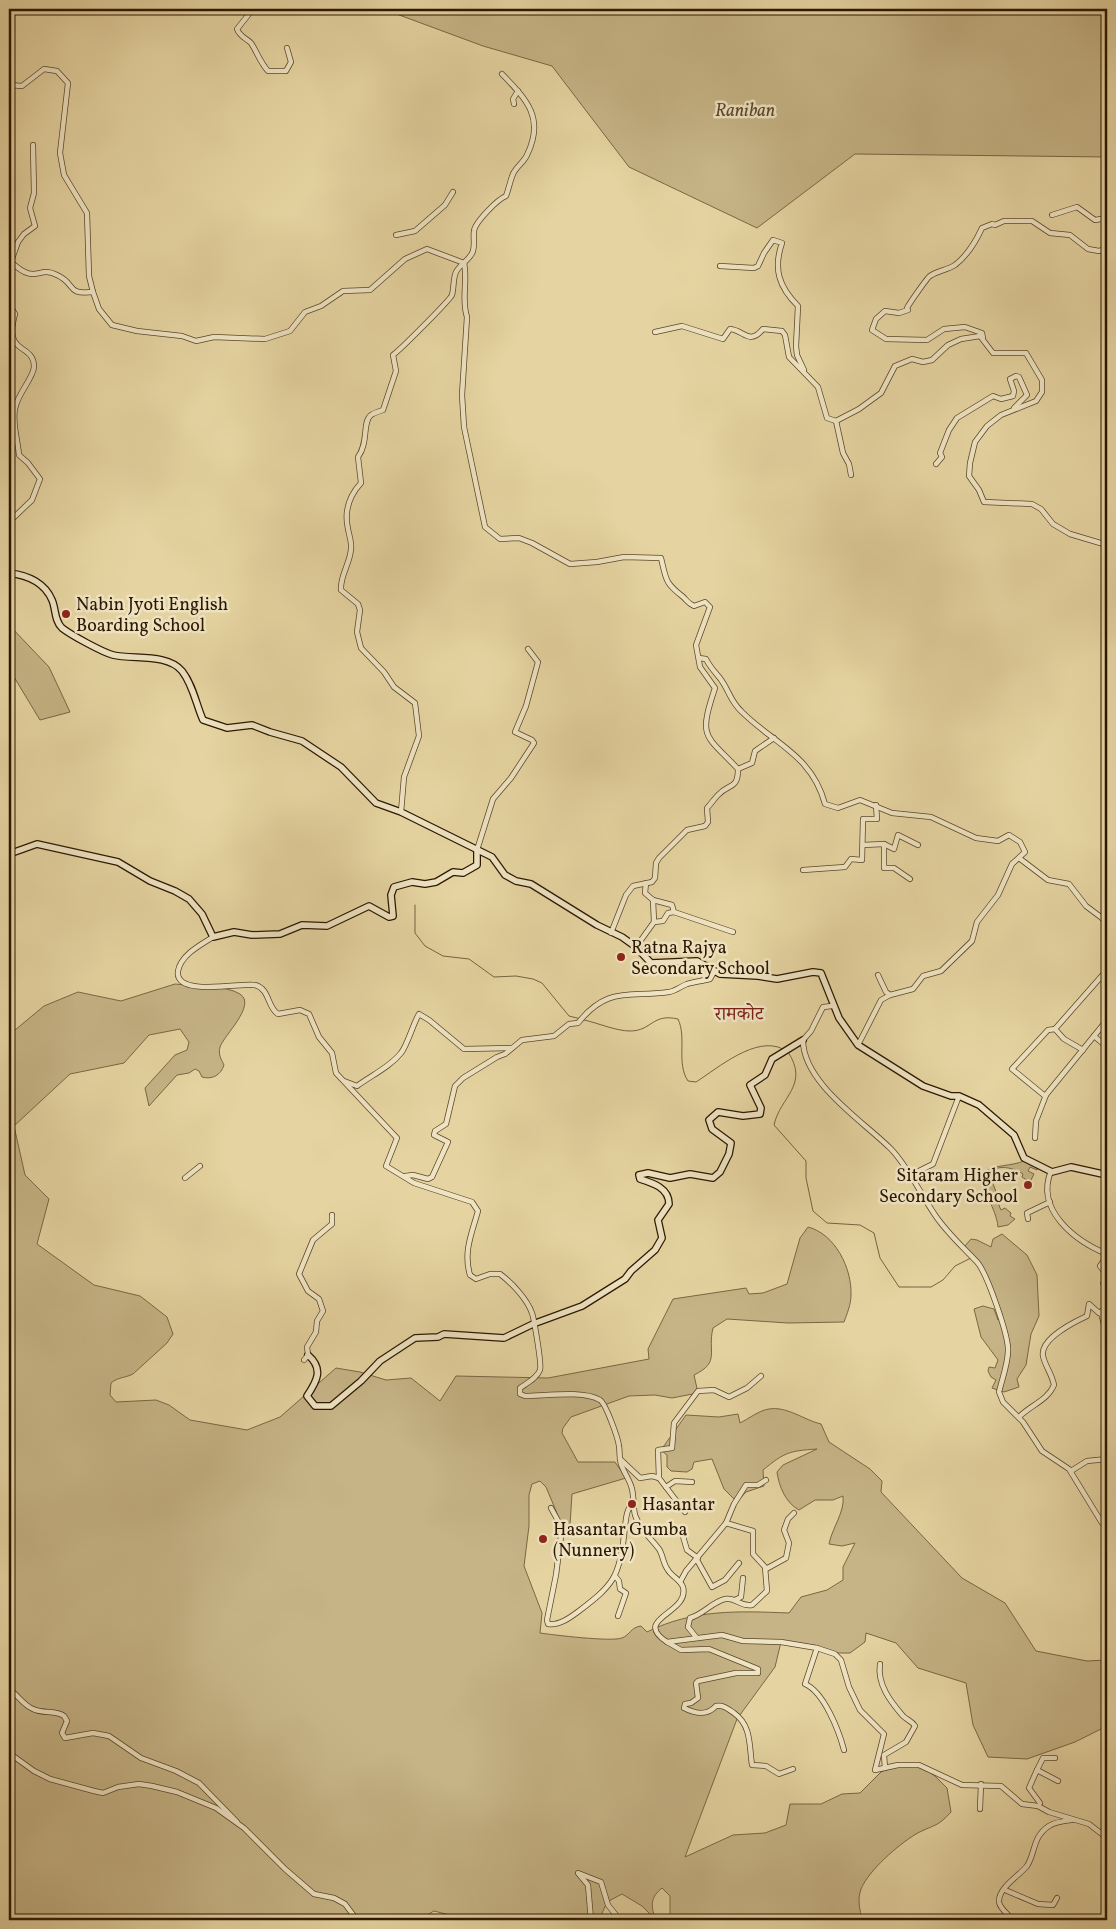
<svg xmlns="http://www.w3.org/2000/svg" width="1116" height="1929" font-family="Vollkorn,'Noto Serif Devanagari',serif">
  <style>
    .green { fill: #c6b486; stroke: #796643 }
    .lines { fill: none; stroke-linecap: round; stroke-linejoin: round }
    .stream { stroke: #756240; stroke-width: 1 }
    .street-casing { stroke: #5a4628; stroke-width: 6 }
    .secondary-casing { stroke: #2c1700; stroke-width: 8 }
    .street { stroke: #eee3c2; stroke-width: 4.5 }
    .secondary { stroke: #eee3c2; stroke-width: 5.5 }
    .poi-dot { fill: #8f2418; stroke: #eee3c2; stroke-width: 2 }
    .labels { text-anchor: middle; stroke-width: 5; stroke-linejoin: round; paint-order: stroke }
    .park-label { font-size: 18px; font-style: italic; fill: #5a4628; stroke: #eee3c2 }
    .poi-label { font-size: 18px; fill: #2c1700; stroke: #eee3c2; text-anchor: start }
    .neighbourhood-label { font-size: 19px; fill: #7a1f14; stroke: #eee3c2 }
  </style>
  <rect width="100%" height="100%" fill="#e5d4a1"/>
  <filter id="stains"><feTurbulence type="fractalNoise" baseFrequency=".004" numOctaves="4"/><feColorMatrix values="0 0 0 0 .2 0 0 0 0 .09 0 0 0 0 .02 0 0 0 .5 -.17"/></filter>
  <radialGradient id="worn" r=".72"><stop offset=".6" stop-color="#630" stop-opacity="0"/><stop offset="1" stop-color="#630" stop-opacity=".3"/></radialGradient>
  <!-- green -->
  <g class="green">
    <polygon points="383,9 1107,9 1107,157 855,154 757,228 629,167 552,66 483,46"/>
    <polygon points="9,625 49,667 70,712 40,720 11,672 9,671"/>
    <path d="M175,984C192,986 226,985 240,994C257,1005 224,1035 220,1047C218,1054 221,1059 224,1065C221,1075 212,1080 202,1077L199,1071L195,1069L189,1073L177,1075L149,1106L145,1088L175,1055L187,1050L189,1042L180,1029L149,1035L124,1063L70,1074L14,1126L25,1175L49,1199L37,1244L94,1285L140,1296L167,1317L173,1334L167,1343L133,1374C125,1378 118,1377 111,1383L110,1395L116,1402L156,1400L169,1405L190,1420L247,1430L280,1417L336,1368L360,1372L386,1380L411,1378L440,1401L456,1376L548,1378L649,1359L648,1349L673,1299L746,1288L749,1294L763,1293L787,1284L800,1238L808,1227C835,1234 852,1268 851,1295C851,1304 847,1314 844,1322L788,1323L727,1319L713,1328C707,1352 721,1362 694,1375L698,1393L672,1398L655,1395L629,1396L571,1417L563,1428L562,1433L578,1462H615L626,1478L572,1494L570,1525L564,1530L546,1487L540,1481L532,1484L529,1495V1526L524,1566L542,1613L540,1633C554,1635 611,1642 622,1638C630,1635 631,1627 641,1626L647,1632C693,1609 739,1611 789,1613L801,1597L827,1590L843,1580V1567L855,1543L842,1546L829,1544C832,1528 845,1512 843,1496L833,1500H815L799,1510C786,1503 779,1487 777,1472L783,1465L817,1449C789,1451 785,1452 763,1470L764,1486L746,1492L737,1502L724,1489L712,1459L694,1462L692,1469L687,1472L671,1471L667,1467V1455L661,1450L686,1415L719,1417L738,1414L740,1423C748,1419 760,1410 769,1409C787,1406 804,1420 821,1424L829,1442L870,1469L882,1481L881,1492L962,1578L1005,1603L1036,1651L1087,1661L1107,1660V1726L1075,1742L1027,1759L988,1757L973,1725L966,1683L918,1668L896,1643L866,1633L865,1642L850,1653H837L781,1642L775,1667L737,1719L685,1857L733,1835L765,1833L786,1825L790,1804H821L842,1794L860,1793L881,1772L896,1766L924,1768L936,1777L947,1788L951,1812C937,1828 932,1825 916,1834C898,1845 869,1870 861,1889C857,1900 860,1910 862,1920H670V1896L662,1888C650,1898 651,1905 655,1919L642,1906L622,1894L607,1902L599,1920H553L533,1915H524L510,1920H469L434,1911L427,1915V1920H9V1035L44,1006L78,992L121,1001Z"/>
    <path d="M1024,1161L1039,1166L1037,1170L1030,1167L1028,1171L1034,1174L1030,1182L1022,1177L1023,1174C1014,1168 999,1164 990,1172C990,1179 993,1183 995,1189C998,1196 997,1202 1001,1210L1005,1208L1011,1213L1010,1216L1015,1219L1008,1225L998,1227C996,1207 981,1193 985,1172C991,1165 1013,1166 1024,1161Z"/>
    <path d="M1002,1234L1027,1255L1037,1275L1039,1316L1031,1334L1026,1365L1017,1379L1019,1387L1004,1392L992,1388L996,1380L991,1377L988,1371L989,1367L995,1368L998,1360L981,1337L974,1309L983,1306L994,1309L998,1320L1002,1319C993,1291 986,1268 964,1247L971,1239L977,1240L991,1247L993,1239Z"/>
  </g>
  <g class="lines">
    <!-- stream -->
    <g class="stream">
      <polyline points="415,905 415,933 425,946 443,956 469,959 494,977 516,976 533,979 542,983 569,1016 581,1019"/>
      <path d="M584,1020C598,1023 616,1031 630,1031C652,1031 652,1013 678,1019C687,1038 676,1063 688,1081L696,1082C718,1068 756,1035 783,1049"/>
      <path d="M788,1052C810,1085 780,1097 774,1125L806,1161V1178L813,1211L827,1223L860,1225L874,1233L880,1258L899,1287H931L943,1280L955,1266L971,1258"/>
    </g>
    <defs>
      <g id="street">
        <path d="M253,9L237,29C240,37 246,38 251,43C257,52 260,62 268,71H286L291,62L287,48"/>
        <polyline points="9,85 22,86 44,69 57,71 68,83 60,153 64,175 87,213 89,276 93,292 99,309 112,325 137,331 182,336 196,341 214,337 265,339 290,331 305,312 321,306 343,291 370,290 405,259 427,249 464,263"/>
        <polyline points="514,104 513,99 518,91"/>
        <polyline points="1052,215 1077,207 1095,220 1107,218"/>
        <polyline points="396,235 415,231 445,205 453,192"/>
        <path d="M11,262C37,286 37,265 57,275C77,284 65,295 93,292"/>
        <path d="M464,263C468,281 461,299 467,317L462,395L464,427L485,527L500,539L519,538L532,543L570,564L597,562L624,557L661,558C666,579 665,583 682,596C687,600 687,603 694,606L705,602L710,607L696,645L700,667L715,688C698,739 705,734 738,769C738,790 729,783 718,795C714,799 711,804 707,808L708,822L705,826L687,830L659,858L656,863L655,878L652,882L633,886L626,895L611,933"/>
        <path d="M720,266L754,268L758,266L764,253L773,240L782,243C773,269 779,287 798,306L796,346L797,355L804,370"/>
        <polyline points="9,267 18,242 24,234 35,226 30,208 34,193 33,145"/>
        <path d="M9,304L15,314C3,357 34,342 34,367C33,379 17,394 15,409C12,423 18,441 19,455L28,463L40,479L32,500L9,522"/>
        <path d="M655,332L682,326L723,339L730,329C744,330 749,346 763,329L782,331L785,335L789,357L818,387L827,418L836,421L859,409L881,393L895,366L912,359L923,362L932,360L948,345L961,339L980,336L993,353H1026L1042,380V392L1036,401L1001,415L987,426L975,442L970,463L969,476L979,490L984,502L1032,504L1041,509L1053,524L1070,534L1107,545"/>
        <path d="M983,338L982,333L965,327L944,329L927,340L886,339L872,330L876,319L885,311L899,313L908,310L907,308C909,304 927,278 930,276C937,271 947,270 955,265C967,256 976,241 982,228L992,224L995,225L1004,221H1032L1050,233L1070,235L1088,249L1099,251L1107,248"/>
        <polyline points="836,421 843,453 849,464 851,475"/>
        <polyline points="936,464 942,457 940,453 949,430 957,418 993,396 1001,399 1013,396 1014,391 1010,379 1016,376 1019,377 1027,395 1014,408"/>
        <path d="M699,658L706,659C710,667 714,671 719,677C729,689 729,700 742,712C774,744 812,755 825,804L838,808L860,800L892,813L931,817L976,838L998,841L1009,835L1020,842L1025,852L1012,864L998,895L977,922L972,941L941,971L923,976L913,989L890,995L881,1000L858,1045"/>
        <polyline points="738,769 752,763 755,751 774,738"/>
        <path d="M401,812L404,777L419,736L415,703L394,687L384,672L361,648L357,632L360,610L358,604L341,590C340,575 350,564 351,549C352,543 349,535 348,529C344,511 349,496 361,483L358,457C369,442 362,422 371,415C374,413 380,411 383,410L396,371L393,355C400,350 450,300 452,295C454,288 453,278 456,272C460,264 471,259 473,251C475,244 473,238 474,231C475,222 498,199 506,196C509,188 510,181 513,174C516,167 524,162 527,155C545,118 527,100 502,74"/>
        <polyline points="884,844 894,849 898,835 918,845"/>
        <polyline points="863,845 884,844 884,868 894,868 910,879"/>
        <polyline points="477,850 493,799 511,778 534,743 532,740 515,732 526,706 538,662 528,649"/>
        <polyline points="1019,858 1048,880 1069,884 1086,906 1102,918 1107,925"/>
        <polyline points="803,870 845,867 851,859 862,860 863,819 877,819 876,805"/>
        <polyline points="1107,880 1104,887 1107,899"/>
        <polyline points="653,900 672,905 674,912"/>
        <polyline points="1102,918 1107,906"/>
        <polyline points="654,922 663,921 668,913 674,912 733,932"/>
        <path d="M213,937C200,945 181,955 178,971C174,998 245,982 255,985C270,989 267,1007 278,1014L300,1010L309,1014L319,1037L332,1053L336,1073L397,1138L386,1166L414,1183L472,1202L478,1211C472,1233 463,1252 470,1275L476,1279L490,1274H500C512,1283 527,1299 532,1313C534,1319 542,1365 540,1370C537,1378 527,1383 520,1388V1394L525,1396C545,1396 583,1390 600,1400C606,1404 618,1438 619,1446C620,1452 619,1458 621,1464C624,1473 630,1480 632,1489C634,1498 633,1506 635,1515C640,1530 651,1538 659,1549C663,1555 663,1564 668,1570C672,1577 680,1579 683,1587C690,1614 631,1618 667,1642L722,1635L743,1641L781,1642L817,1648L835,1654L841,1660L849,1687L860,1710L884,1734L875,1770L898,1765H919L962,1785L1001,1786L1022,1804L1038,1806L1049,1812L1089,1824L1107,1838"/>
        <polyline points="636,947 654,922 653,900 645,893 646,883"/>
        <polyline points="878,975 886,992 890,995"/>
        <path d="M832,1006L823,1007L811,1031L803,1040C803,1083 863,1121 891,1149C909,1168 920,1193 935,1215C947,1233 963,1247 977,1262C987,1273 1007,1332 1008,1348C1009,1361 1002,1379 999,1392L1003,1402L1023,1422L1042,1451L1069,1469L1102,1523L1107,1525"/>
        <polyline points="1055,1029 1048,1030 1012,1069 1045,1096 1094,1036 1107,1047"/>
        <polyline points="1094,1036 1107,1020"/>
        <polyline points="1083,1050 1064,1039 1055,1029 1107,970"/>
        <path d="M344,1081L357,1086C372,1075 390,1067 401,1053C407,1046 413,1024 419,1014L429,1020L464,1049L511,1048"/>
        <polyline points="1035,1138 1036,1121 1046,1095"/>
        <path d="M1051,1171C1035,1210 1075,1241 1107,1254"/>
        <polyline points="911,1175 933,1164 959,1096"/>
        <path d="M405,1176L413,1175L428,1179L432,1177L448,1142L434,1135L435,1131L446,1124L455,1086L463,1078L497,1057L505,1054L522,1040L554,1036L569,1024L578,1023C608,985 630,998 669,992C676,991 681,986 687,984C694,982 702,981 710,979L714,972"/>
        <polyline points="185,1178 200,1166"/>
        <polyline points="1028,1219 1027,1213 1050,1202"/>
        <polyline points="1107,1256 1100,1266 1107,1275"/>
        <polyline points="1107,1279 1103,1283 1107,1291"/>
        <polyline points="1101,1313 1106,1332 1105,1348 1107,1352"/>
        <polyline points="304,1360 308,1355 307,1347 316,1332 317,1321 323,1311 319,1299 308,1291 299,1274 313,1240 332,1224 332,1215"/>
        <path d="M1019,1417C1031,1405 1048,1400 1054,1385C1052,1374 1045,1366 1043,1356C1040,1339 1074,1322 1087,1316L1089,1304L1099,1313L1107,1307"/>
        <polyline points="620,1459 640,1478 652,1476 659,1478 685,1512"/>
        <polyline points="1071,1471 1087,1461 1107,1459"/>
        <polyline points="659,1478 658,1450 672,1448 674,1423 698,1391 714,1390 729,1397 747,1388 761,1376"/>
        <polyline points="666,1487 675,1481 692,1482"/>
        <path d="M551,1508L562,1528L556,1575L547,1620L548,1624C559,1626 571,1617 579,1611C612,1586 620,1577 624,1535C626,1523 625,1511 633,1501"/>
        <polyline points="726,1523 734,1504 746,1485 758,1485 766,1480"/>
        <polyline points="682,1533 687,1550 698,1558"/>
        <polyline points="697,1560 712,1587 725,1580 739,1563"/>
        <polyline points="766,1569 786,1558 789,1543 784,1530 788,1519 794,1513"/>
        <polyline points="615,1576 619,1581 620,1589 626,1593 618,1616"/>
        <path d="M680,1582L686,1571L726,1523L753,1531V1554L765,1567L767,1591L752,1605C740,1607 736,1597 725,1599C712,1602 704,1614 690,1618L688,1627L696,1637"/>
        <polyline points="735,1600 741,1597 743,1578"/>
        <path d="M667,1642L681,1650L709,1649L758,1669V1673H736L698,1681L696,1683L698,1698L691,1703L685,1704L684,1708C696,1714 707,1716 716,1706C724,1705 728,1709 734,1713C752,1726 749,1746 752,1765L766,1766L779,1774L793,1769"/>
        <path d="M817,1648L805,1684C824,1692 839,1731 844,1750"/>
        <path d="M880,1664C877,1684 890,1701 903,1716C907,1720 912,1721 915,1726L906,1742L884,1755L885,1768"/>
        <path d="M9,1689C18,1695 23,1705 33,1709C43,1714 56,1710 64,1716L67,1721L62,1733L65,1738L93,1733L109,1736L141,1758L176,1771L199,1783L237,1822"/>
        <polyline points="9,1753 34,1771 50,1779 94,1791 103,1793 118,1787 139,1784 152,1786 177,1792 216,1808 244,1828 285,1869 314,1894 334,1898 345,1904 357,1920"/>
        <polyline points="1037,1770 1043,1758 1055,1758"/>
        <polyline points="1040,1803 1029,1788 1037,1770 1058,1781"/>
        <polyline points="980,1809 981,1784"/>
        <polyline points="1005,1890 1038,1904 1053,1905 1057,1898"/>
        <polyline points="591,1920 588,1885 578,1873 601,1882 608,1905 620,1920"/>
        <path d="M1013,1920C1009,1915 1000,1909 999,1902C998,1888 1019,1876 1027,1866C1036,1852 1032,1837 1049,1826C1055,1822 1064,1821 1072,1820"/>
      </g>
      <g id="secondary">
        <path d="M9,573C26,575 44,581 52,600C56,609 54,620 62,628C71,635 102,652 113,655C133,660 167,653 182,671C193,685 196,704 203,720L227,728L252,725L270,732L302,741L341,767L376,803L401,812L492,857L505,875L516,881L531,884L597,925L622,937L636,947L651,963L697,961L720,974L758,976L777,979L813,972L821,973L839,1018L858,1045L923,1086L951,1096H959L979,1105L1014,1135L1024,1158L1052,1172L1071,1167L1107,1175"/>
        <polyline points="9,854 37,844 118,862 150,881 175,891 189,899 202,914 213,937 234,932 252,935 280,934 302,925 327,926 369,906 389,917 393,916 391,895 394,887 412,882 425,884 436,882 453,872 463,873 477,865 477,850"/>
        <path d="M308,1355C324,1369 317,1381 307,1396L315,1406H331L361,1381L380,1361L415,1338L438,1337L444,1334L504,1338L533,1324L582,1306L625,1279L631,1271L655,1250L662,1238L658,1220L669,1204C669,1188 653,1183 640,1179L639,1175L648,1173L670,1178L690,1174L713,1178L720,1172L729,1154L731,1143L712,1129L709,1120L718,1112L743,1116L760,1114L761,1108L750,1085L765,1075L772,1059L803,1040"/>
      </g>
    </defs>
    <!-- street casing -->
    <use href="#street" class="street-casing"/>
    <!-- secondary casing -->
    <use href="#secondary" class="secondary-casing"/>
    <!-- street -->
    <use href="#street" class="street"/>
    <!-- secondary -->
    <use href="#secondary" class="secondary"/>
  </g>
  <!-- markers -->
  <g class="poi-dot">
    <circle cx="66" cy="614" r="5"/>
    <circle cx="621" cy="957" r="5"/>
    <circle cx="1028" cy="1185" r="5"/>
    <circle cx="632" cy="1504" r="5"/>
    <circle cx="543" cy="1539" r="5"/>
  </g>
  <g class="labels">
    <!-- park labels -->
    <g class="park-label">
      <text x="745" y="116">Raniban</text>
    </g>
    <!-- poi labels -->
    <g class="poi-label">
      <text x="76" y="610">Nabin Jyoti English<tspan x="76" dy="21">Boarding School</tspan></text>
      <text x="631" y="953">Ratna Rajya<tspan x="631" dy="21">Secondary School</tspan></text>
      <text x="1018" y="1181" text-anchor="end">Sitaram Higher<tspan x="1018" dy="21">Secondary School</tspan></text>
      <text x="642" y="1510">Hasantar</text>
      <text x="553" y="1535">Hasantar Gumba<tspan x="553" dy="21">(Nunnery)</tspan></text>
    </g>
    <!-- neighbourhood labels -->
    <g class="neighbourhood-label">
      <text x="739" y="1020">रामकोट</text>
    </g>
  </g>
  <!-- margin -->
  <rect width="1116" height="1929" fill="none" stroke="#e5d4a1" stroke-width="30"/>
  <rect x="10" y="10" width="1096" height="1909" fill="none" stroke="#2c1700" stroke-width="2.5"/>
  <rect x="15" y="15" width="1086" height="1899" fill="none" stroke="#2c1700"/>
  <rect width="100%" height="100%" filter="url(#stains)"/>
  <rect width="100%" height="100%" fill="url(#worn)"/>
</svg>
